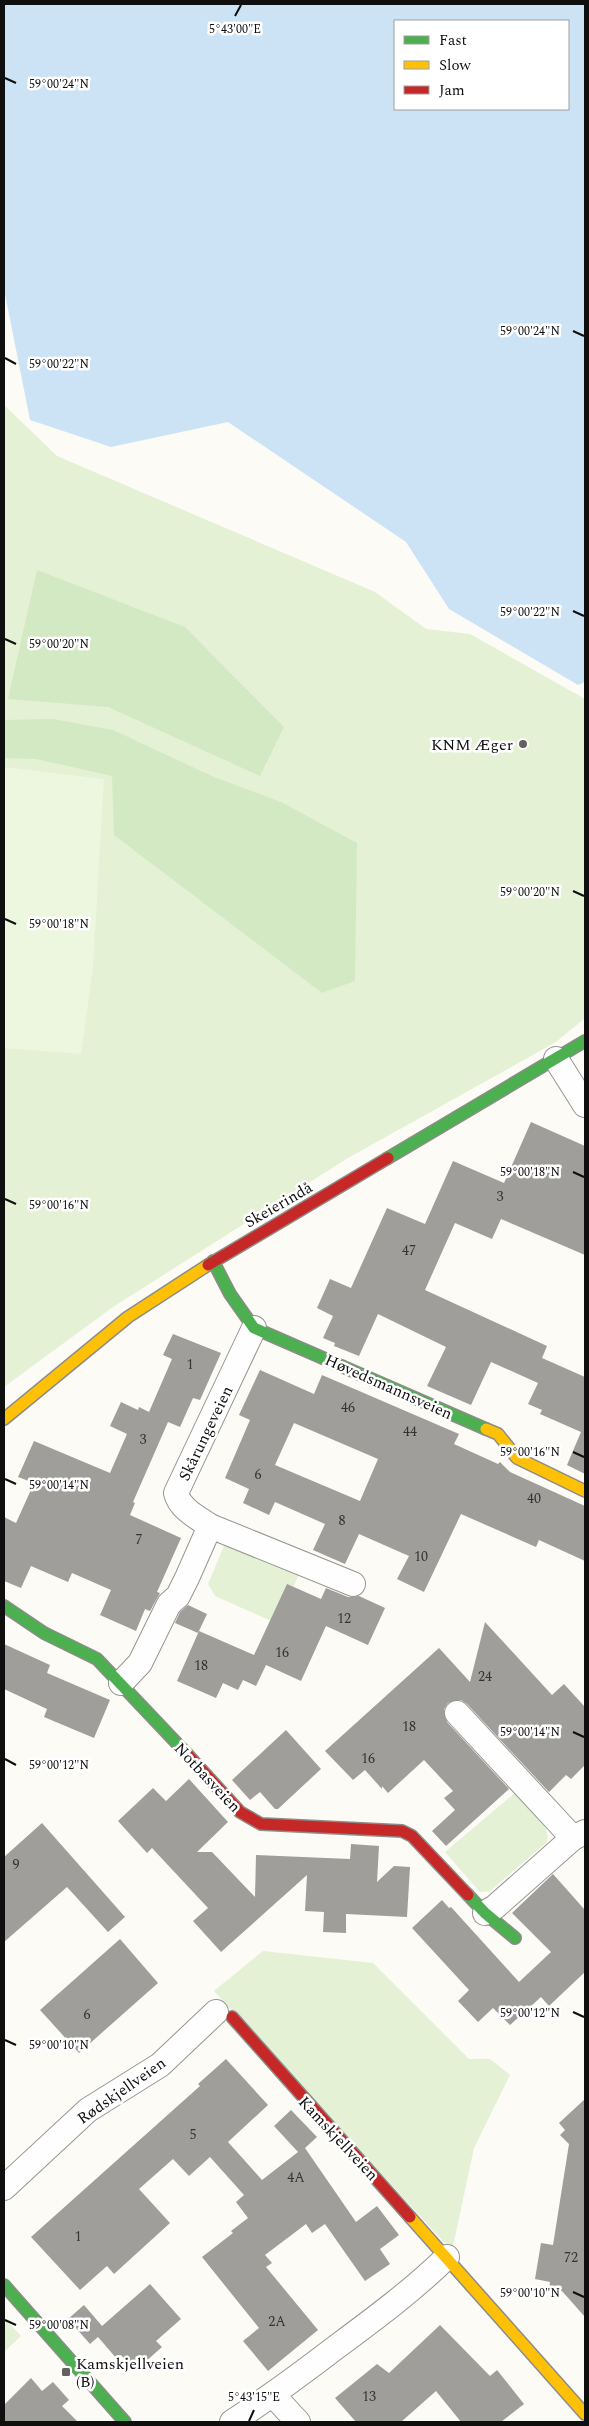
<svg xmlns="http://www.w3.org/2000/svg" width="589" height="2426" font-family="Spectral,serif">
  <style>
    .green { fill: #e4f1d5 }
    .forest { fill: #d3e9c4 }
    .pitch { fill: #edf6df }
    .water { fill: #cce3f6; fill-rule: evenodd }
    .building { fill: #a09e9a; fill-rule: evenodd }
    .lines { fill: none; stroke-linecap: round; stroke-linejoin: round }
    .street-casing { stroke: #969593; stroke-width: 26 }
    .fast-casing { stroke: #8c8c89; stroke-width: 14 }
    .slow-casing { stroke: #8c8c89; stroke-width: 14 }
    .jam-casing { stroke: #8c8c89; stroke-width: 14 }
    .street { stroke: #fffefe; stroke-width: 24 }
    .fast { stroke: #4caf50; stroke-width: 11 }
    .slow { stroke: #ffc107; stroke-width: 11 }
    .jam { stroke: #c62828; stroke-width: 11 }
    .ticks { fill: none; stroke: #0f0f0f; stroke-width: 2 }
    .poi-dot { fill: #626260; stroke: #fff; stroke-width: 2 }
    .labels { text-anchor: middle; stroke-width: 5; stroke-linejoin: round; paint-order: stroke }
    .number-label { font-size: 14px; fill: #333332 }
    .poi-label { font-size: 16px; fill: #0f0f0f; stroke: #fff; text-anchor: end }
    .street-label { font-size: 16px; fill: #0f0f0f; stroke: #fff }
    .ticks-label { font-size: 12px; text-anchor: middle; fill: #0f0f0f; stroke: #fff; stroke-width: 5; stroke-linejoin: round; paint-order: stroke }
  </style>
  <rect width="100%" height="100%" fill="#fcfbf5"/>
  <!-- green -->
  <g class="green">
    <polygon points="4,405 57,456 375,592 426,629 470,634 585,699 585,1018 556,1042 348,1158 113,1307 4,1387"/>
    <polygon points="226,1541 302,1567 278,1624 215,1596 208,1584"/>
    <path d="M517,1791C529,1805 551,1823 547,1842L490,1891L480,1892L445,1852Z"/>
    <polygon points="263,1951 373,1963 469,2059 490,2059 510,2075 474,2148 452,2251 214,1991"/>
    <polygon points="4,2318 21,2336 4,2352"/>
  </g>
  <!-- forest -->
  <g class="forest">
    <polygon points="37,570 185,627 284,727 260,776 108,707 8,699"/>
    <polygon points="53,719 113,730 214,777 281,802 357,843 355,981 322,993 114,835 112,776 36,759 4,758 4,720"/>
  </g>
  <!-- pitch -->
  <polygon class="pitch" points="4,767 104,779 93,967 81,1054 4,1048"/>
  <!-- water -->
  <path class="water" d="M4,4H585V682L578,685L449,609L406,542L228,422L111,447L30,420L4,289ZM395,21H568V109H395Z"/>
  <!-- building -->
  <g class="building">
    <polygon points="531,1122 585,1146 585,1255 501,1219 492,1239 455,1223 425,1290 547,1346 542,1358 585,1377 585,1474 567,1465 581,1432 540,1414 542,1410 528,1404 538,1383 491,1362 471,1405 427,1386 446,1347 378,1314 359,1356 334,1346 335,1343 323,1338 333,1316 317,1308 330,1279 351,1288 387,1208 425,1224 453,1161 504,1183"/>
    <polygon points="173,1334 221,1353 200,1400 193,1398 180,1427 168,1422 133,1502 135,1503 130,1515 181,1538 157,1592 160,1593 150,1611 145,1609 136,1631 100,1615 111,1590 72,1573 68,1582 31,1566 21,1588 4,1581 4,1517 16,1523 34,1483 18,1477 34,1441 110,1473 127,1434 110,1426 121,1402 138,1410 139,1407 149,1412 172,1359 163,1355"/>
    <path d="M260,1370L314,1394L322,1375L459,1434L454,1444L498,1464L500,1462L510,1472L585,1506V1561L539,1540L536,1547L461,1514L424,1592L397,1579L409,1556L359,1534L345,1564L313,1550L325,1524L275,1502L269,1515L243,1503L249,1489L225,1478L250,1420L239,1415ZM294,1423L378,1459L360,1501L275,1465Z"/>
    <polygon points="287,1584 321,1599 326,1588 348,1597 359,1596 385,1608 368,1645 326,1626 301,1681 266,1665 256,1686 243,1680 238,1690 223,1683 216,1698 177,1681 199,1631 254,1655"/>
    <polygon points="188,1605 207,1614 198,1633 175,1623 180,1612"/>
    <polygon points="485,1622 552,1695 564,1684 585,1707 585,1765 571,1779 566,1775 549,1792 467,1704 461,1700 448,1703 444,1709 447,1722 509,1789 446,1846 432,1831 455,1810 444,1798 453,1791 424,1760 388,1793 382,1786 382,1789 365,1770 353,1780 325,1751 439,1648 470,1682"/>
    <polygon points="4,1644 50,1665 47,1673 110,1700 94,1738 44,1717 47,1709 4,1689"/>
    <polygon points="286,1730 321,1769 278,1809 275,1809 260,1792 250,1800 232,1780"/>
    <polygon points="189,1779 228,1822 197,1852 212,1852 255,1897 256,1855 350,1859 351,1844 379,1846 377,1882 394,1866 410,1867 407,1917 346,1914 346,1933 323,1932 324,1912 305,1911 307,1875 221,1952 193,1921 208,1908 152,1848 147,1853 118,1821 153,1788 166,1801"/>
    <polygon points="42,1823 125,1917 108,1932 67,1887 4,1942 4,1857"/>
    <polygon points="553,1874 585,1910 585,1972 549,2006 541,1997 510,2025 493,2008 478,2022 458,2001 469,1990 412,1928 442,1900 449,1908 451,1907 519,1982 551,1952 512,1913"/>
    <polygon points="120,1939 158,1983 79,2053 40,2010"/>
    <polygon points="226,2059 268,2105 228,2142 262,2180 298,2152 274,2126 291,2110 317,2137 305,2148 356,2222 377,2206 399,2235 380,2249 390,2264 365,2281 325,2224 312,2233 306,2224 265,2255 272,2263 266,2267 318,2330 268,2371 243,2341 259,2328 202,2257 233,2233 231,2231 248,2218 236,2202 244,2195 210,2157 189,2176 173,2159 139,2189 170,2223 114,2274 107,2266 80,2290 31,2237 200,2086 198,2084"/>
    <polygon points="585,2099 585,2317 562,2291 549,2289 550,2282 535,2279 541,2243 553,2245 569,2144 560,2135 565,2130 559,2123"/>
    <polygon points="150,2284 181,2319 156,2341 162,2347 135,2371 121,2355 117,2359 98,2337 90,2344 68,2319 84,2305 102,2326"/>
    <polygon points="440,2325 490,2376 497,2370 524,2404 501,2422 461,2422 436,2391 401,2422 356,2422 335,2398 377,2364 389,2373"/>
    <polygon points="31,2378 42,2391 53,2382 69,2400 62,2406 78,2422 4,2422 4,2405"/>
  </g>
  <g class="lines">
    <defs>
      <g id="street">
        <polyline points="556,1059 585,1105"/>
        <polyline points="210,1526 353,1584"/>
        <path d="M121,1683L140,1663L169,1604L178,1596L187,1578L210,1526C197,1517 180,1509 176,1493L254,1328"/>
        <polyline points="457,1713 573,1838"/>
        <polyline points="485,1913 495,1907 573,1838 585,1832"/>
        <polyline points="4,2188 88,2110 160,2065 216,2012"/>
        <polyline points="273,2395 298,2422"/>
        <path d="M232,2422C267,2399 301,2374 335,2348C374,2319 412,2291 447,2257"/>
      </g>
      <g id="fast">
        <polyline points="388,1158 585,1041"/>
        <polyline points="213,1261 230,1294 254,1328 486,1429"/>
        <polyline points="4,1606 44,1633 97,1659 187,1754"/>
        <polyline points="468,1895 485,1913 515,1938"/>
        <polyline points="4,2285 125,2422"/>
      </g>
      <g id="slow">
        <polyline points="4,1419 128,1317 208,1265"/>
        <polyline points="486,1429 498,1434 517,1458 585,1491"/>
        <polyline points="410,2217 585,2414"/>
      </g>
      <g id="jam">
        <polyline points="208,1265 388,1158"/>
        <polyline points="187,1754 240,1812 261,1824 402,1831 412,1836 468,1895"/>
        <polyline points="232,2017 410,2217"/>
      </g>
    </defs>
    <!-- street casing -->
    <use href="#street" class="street-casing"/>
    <!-- fast casing -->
    <use href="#fast" class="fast-casing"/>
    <!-- slow casing -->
    <use href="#slow" class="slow-casing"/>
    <!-- jam casing -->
    <use href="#jam" class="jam-casing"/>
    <!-- street -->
    <use href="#street" class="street"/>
    <!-- fast -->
    <use href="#fast" class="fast"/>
    <!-- slow -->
    <use href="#slow" class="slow"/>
    <!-- jam -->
    <use href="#jam" class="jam"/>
  </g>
  <!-- ticks -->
  <path class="ticks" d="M235,16L241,5M5,78L16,83M573,331L584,336M5,358L16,364M573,611L584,616M5,639L16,644M573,891L584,896M5,919L16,924M573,1172L584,1177M5,1199L16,1204M573,1452L584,1457M5,1479L16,1484M573,1732L584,1737M5,1759L16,1765M573,2012L584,2017M5,2040L16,2045M573,2292L584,2297M5,2320L16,2325M249,2421L254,2410"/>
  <!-- markers -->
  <g class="poi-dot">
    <circle cx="523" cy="744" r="5"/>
    <rect x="61" y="2367" width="10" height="10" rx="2.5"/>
  </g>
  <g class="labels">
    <!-- number labels -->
    <g class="number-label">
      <text x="500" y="1201">3</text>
      <text x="409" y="1255">47</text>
      <text x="190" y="1369">1</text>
      <text x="348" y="1412">46</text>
      <text x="410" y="1436">44</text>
      <text x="143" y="1444">3</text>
      <text x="258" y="1479">6</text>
      <text x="534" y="1503">40</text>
      <text x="342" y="1525">8</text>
      <text x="139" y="1544">7</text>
      <text x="421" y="1561">10</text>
      <text x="344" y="1623">12</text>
      <text x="282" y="1657">16</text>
      <text x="201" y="1670">18</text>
      <text x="485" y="1681">24</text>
      <text x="409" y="1731">18</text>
      <text x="368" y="1763">16</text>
      <text x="16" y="1869">9</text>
      <text x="87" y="2019">6</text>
      <text x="193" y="2139">5</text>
      <text x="296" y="2182">4A</text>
      <text x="78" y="2241">1</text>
      <text x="571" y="2262">72</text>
      <text x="277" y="2326">2A</text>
      <text x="369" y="2401">13</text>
    </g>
    <!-- poi labels -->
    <g class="poi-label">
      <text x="513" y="750">KNM Æger</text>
      <text x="76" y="2369" text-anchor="start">Kamskjellveien<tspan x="76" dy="18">(B)</tspan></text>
    </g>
    <!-- street labels -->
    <g class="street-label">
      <text transform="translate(278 1204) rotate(-30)" y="6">Skeierindå</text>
      <text transform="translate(389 1386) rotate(24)" y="6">Høvedsmannsveien</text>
      <text transform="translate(205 1433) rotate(-64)" y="6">Skårungeveien</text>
      <text transform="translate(208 1777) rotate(47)" y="6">Notbasveien</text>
      <text transform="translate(121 2090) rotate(-35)" y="6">Rødskjellveien</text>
      <text transform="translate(339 2138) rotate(47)" y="6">Kamskjellveien</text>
    </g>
  </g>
  <g class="ticks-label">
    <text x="235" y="33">5°43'00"E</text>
    <text x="59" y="88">59°00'24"N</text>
    <text x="530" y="335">59°00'24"N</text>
    <text x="59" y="368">59°00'22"N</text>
    <text x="530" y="616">59°00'22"N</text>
    <text x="59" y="648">59°00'20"N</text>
    <text x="530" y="896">59°00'20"N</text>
    <text x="59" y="928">59°00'18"N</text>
    <text x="530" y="1176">59°00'18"N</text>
    <text x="59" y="1209">59°00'16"N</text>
    <text x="530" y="1456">59°00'16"N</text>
    <text x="59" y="1489">59°00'14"N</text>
    <text x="530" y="1736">59°00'14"N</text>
    <text x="59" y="1769">59°00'12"N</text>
    <text x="530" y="2017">59°00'12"N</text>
    <text x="59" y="2049">59°00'10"N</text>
    <text x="530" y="2297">59°00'10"N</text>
    <text x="59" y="2329">59°00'08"N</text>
    <text x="254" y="2401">5°43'15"E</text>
  </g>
  <!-- border -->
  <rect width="589" height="2426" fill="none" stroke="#0f0f0f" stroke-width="10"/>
  <!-- legend -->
  <rect x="394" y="20" width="175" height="90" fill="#ffffff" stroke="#9f9f9f"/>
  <rect x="404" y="36" width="25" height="8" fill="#4caf50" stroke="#9f9f9f"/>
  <text x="439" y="45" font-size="15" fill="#0f0f0f">Fast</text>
  <rect x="404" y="61" width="25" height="8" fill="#ffc107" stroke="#9f9f9f"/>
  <text x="439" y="70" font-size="15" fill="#0f0f0f">Slow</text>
  <rect x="404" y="86" width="25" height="8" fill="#c62828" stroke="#9f9f9f"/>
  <text x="439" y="95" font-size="15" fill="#0f0f0f">Jam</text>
</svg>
